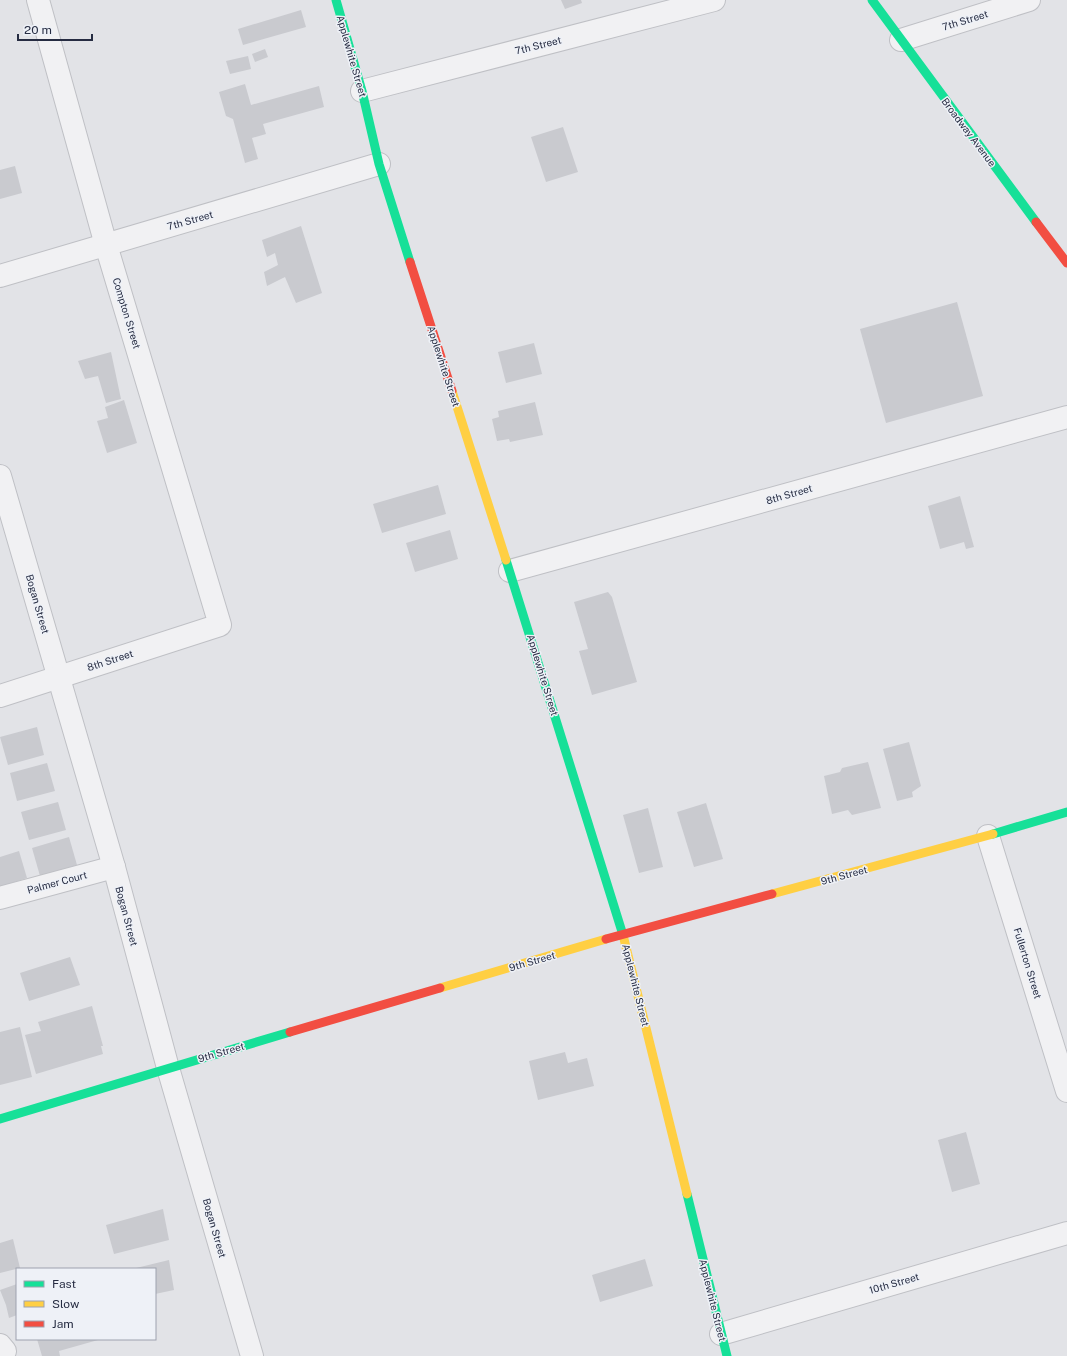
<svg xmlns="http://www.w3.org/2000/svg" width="1067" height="1356" font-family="'Public Sans',sans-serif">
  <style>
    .building { fill: #c9cacf }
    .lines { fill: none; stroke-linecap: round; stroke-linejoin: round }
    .street-casing { stroke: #bfc0c5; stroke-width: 24 }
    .street { stroke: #f1f1f3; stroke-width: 22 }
    .fast { stroke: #16e098; stroke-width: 9 }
    .slow { stroke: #ffcf43; stroke-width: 9 }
    .jam { stroke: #f24e42; stroke-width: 9 }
    .labels { text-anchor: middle; stroke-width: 3; stroke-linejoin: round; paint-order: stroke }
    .street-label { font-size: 10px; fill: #262c42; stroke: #eef1f7 }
  </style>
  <rect width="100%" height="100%" fill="#e2e3e7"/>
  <!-- building -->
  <g class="building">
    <polygon points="561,0 581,0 582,3 565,9"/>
    <polygon points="301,10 306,27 243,45 238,29"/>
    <polygon points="265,49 268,57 255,62 252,54"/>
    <polygon points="248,56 251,69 230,74 226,61"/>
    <polygon points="245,84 251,105 319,86 324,107 263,124 266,134 252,138 258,159 245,163 233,119 226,116 219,92"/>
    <polygon points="563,127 578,172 546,182 531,137"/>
    <polygon points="15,166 22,193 0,199 0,170"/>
    <polygon points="301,226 322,293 296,303 285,277 267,286 264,272 278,265 275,253 267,257 262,240"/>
    <polygon points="957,302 983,396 886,423 860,329"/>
    <polygon points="534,343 542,374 506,383 498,352"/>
    <polygon points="111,352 121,399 106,403 98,376 85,379 78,361"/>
    <polygon points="124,400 137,443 107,453 97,421 108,418 105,407"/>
    <polygon points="535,402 543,435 510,442 509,439 497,441 492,419 499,417 498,411"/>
    <polygon points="438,485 446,514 382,533 373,504"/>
    <polygon points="960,496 974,547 966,549 964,542 940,549 928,506"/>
    <polygon points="450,530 458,559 415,572 406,543"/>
    <polygon points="608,592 612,597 637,682 592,695 579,651 588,649 574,602"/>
    <polygon points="37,727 44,755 8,765 0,737"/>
    <polygon points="909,742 921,786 912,792 913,797 897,801 883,749"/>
    <polygon points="868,762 881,808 852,815 848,810 832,814 824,776 840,772 842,768"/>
    <polygon points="47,763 55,791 17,801 10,773"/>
    <polygon points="58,802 66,830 29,840 21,812"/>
    <polygon points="706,803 723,859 694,867 677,812"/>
    <polygon points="648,808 663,867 639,873 623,815"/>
    <polygon points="69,837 77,865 40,876 32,848"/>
    <polygon points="19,851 27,878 0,887 0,857"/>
    <polygon points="70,957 80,985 29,1001 20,973"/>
    <polygon points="92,1006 103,1046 101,1046 103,1054 36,1074 25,1035 41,1031 38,1022"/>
    <polygon points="20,1027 32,1077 0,1085 0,1032"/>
    <polygon points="565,1052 568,1063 587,1058 594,1086 538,1100 529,1061"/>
    <polygon points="966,1132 980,1184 952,1192 938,1140"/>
    <polygon points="163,1209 169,1240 114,1254 106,1225"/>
    <polygon points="13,1239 20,1268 0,1273 0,1243"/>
    <polygon points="645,1259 653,1286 600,1302 592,1275"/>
    <polygon points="169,1260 174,1290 155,1294 155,1269 132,1269"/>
    <polygon points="17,1284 17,1315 9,1318 6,1305 0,1290"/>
    <polygon points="37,1339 97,1339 98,1340 59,1351 60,1356 42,1356"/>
  </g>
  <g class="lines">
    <defs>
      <g id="street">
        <polyline points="901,40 1029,0"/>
        <polyline points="362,91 714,0"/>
        <polyline points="0,276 379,164"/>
        <polyline points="0,476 114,867 168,1068 252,1356"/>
        <polyline points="510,571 1067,417"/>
        <polyline points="0,696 220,625 106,245 38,0"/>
        <polyline points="988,836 1067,1091"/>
        <polyline points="0,898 114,867"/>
        <polyline points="721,1334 1067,1233"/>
        <polyline points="0,1345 5,1351"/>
      </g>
    </defs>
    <!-- street casing -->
    <use href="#street" class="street-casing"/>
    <!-- street -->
    <use href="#street" class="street"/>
    <!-- fast -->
    <g class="fast">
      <polyline points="336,0 362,91 379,164 410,262"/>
      <polyline points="872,0 1036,222"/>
      <polyline points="506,560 623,935"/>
      <polyline points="993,834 1067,812"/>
      <polyline points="0,1119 290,1032"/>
      <polyline points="687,1194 727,1356"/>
    </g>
    <!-- slow -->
    <g class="slow">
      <polyline points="452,391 506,560"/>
      <polyline points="772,894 993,834"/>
      <polyline points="623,935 687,1194"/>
      <polyline points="440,988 606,939"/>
    </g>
    <!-- jam -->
    <g class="jam">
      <polyline points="1036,222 1067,263"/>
      <polyline points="410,262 452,391"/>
      <polyline points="606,939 772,894"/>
      <polyline points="290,1032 440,988"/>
    </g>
  </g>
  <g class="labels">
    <!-- street labels -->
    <g class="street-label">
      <text transform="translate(965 20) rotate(-17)" y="4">7th Street</text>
      <text transform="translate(538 45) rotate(-14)" y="4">7th Street</text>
      <text transform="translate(352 56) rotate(74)" y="4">Applewhite Street</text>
      <text transform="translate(969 132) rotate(53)" y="4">Broadway Avenue</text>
      <text transform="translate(190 220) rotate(-16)" y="4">7th Street</text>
      <text transform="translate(127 313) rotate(73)" y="4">Compton Street</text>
      <text transform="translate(444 366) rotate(72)" y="4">Applewhite Street</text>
      <text transform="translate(789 494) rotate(-16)" y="4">8th Street</text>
      <text transform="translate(38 604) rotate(74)" y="4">Bogan Street</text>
      <text transform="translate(110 660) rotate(-18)" y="4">8th Street</text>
      <text transform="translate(543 675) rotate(73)" y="4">Applewhite Street</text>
      <text transform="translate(844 875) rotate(-15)" y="4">9th Street</text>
      <text transform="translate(57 882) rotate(-15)" y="4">Palmer Court</text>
      <text transform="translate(127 916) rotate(75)" y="4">Bogan Street</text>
      <text transform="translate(532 961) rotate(-16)" y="4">9th Street</text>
      <text transform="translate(1028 963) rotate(73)" y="4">Fullerton Street</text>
      <text transform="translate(636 985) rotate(76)" y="4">Applewhite Street</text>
      <text transform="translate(221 1052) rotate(-16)" y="4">9th Street</text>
      <text transform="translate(215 1228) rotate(74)" y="4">Bogan Street</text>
      <text transform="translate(894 1283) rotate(-16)" y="4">10th Street</text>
      <text transform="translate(713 1300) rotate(76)" y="4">Applewhite Street</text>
    </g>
  </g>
  <!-- legend -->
  <rect x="16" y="1268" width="140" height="72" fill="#eef1f7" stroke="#9ea2af"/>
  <rect x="24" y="1281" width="20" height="6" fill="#16e098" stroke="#9ea2af"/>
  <text x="52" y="1288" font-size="12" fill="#262c42">Fast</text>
  <rect x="24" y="1301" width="20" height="6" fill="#ffcf43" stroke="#9ea2af"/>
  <text x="52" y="1308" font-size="12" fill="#262c42">Slow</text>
  <rect x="24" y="1321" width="20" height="6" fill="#f24e42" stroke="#9ea2af"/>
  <text x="52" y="1328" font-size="12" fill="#262c42">Jam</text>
  <!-- scale -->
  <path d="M18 34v6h74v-6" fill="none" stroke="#262c42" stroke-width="2"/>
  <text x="24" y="34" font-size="12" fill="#262c42" stroke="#eef1f7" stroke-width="3" paint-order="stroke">20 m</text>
</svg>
